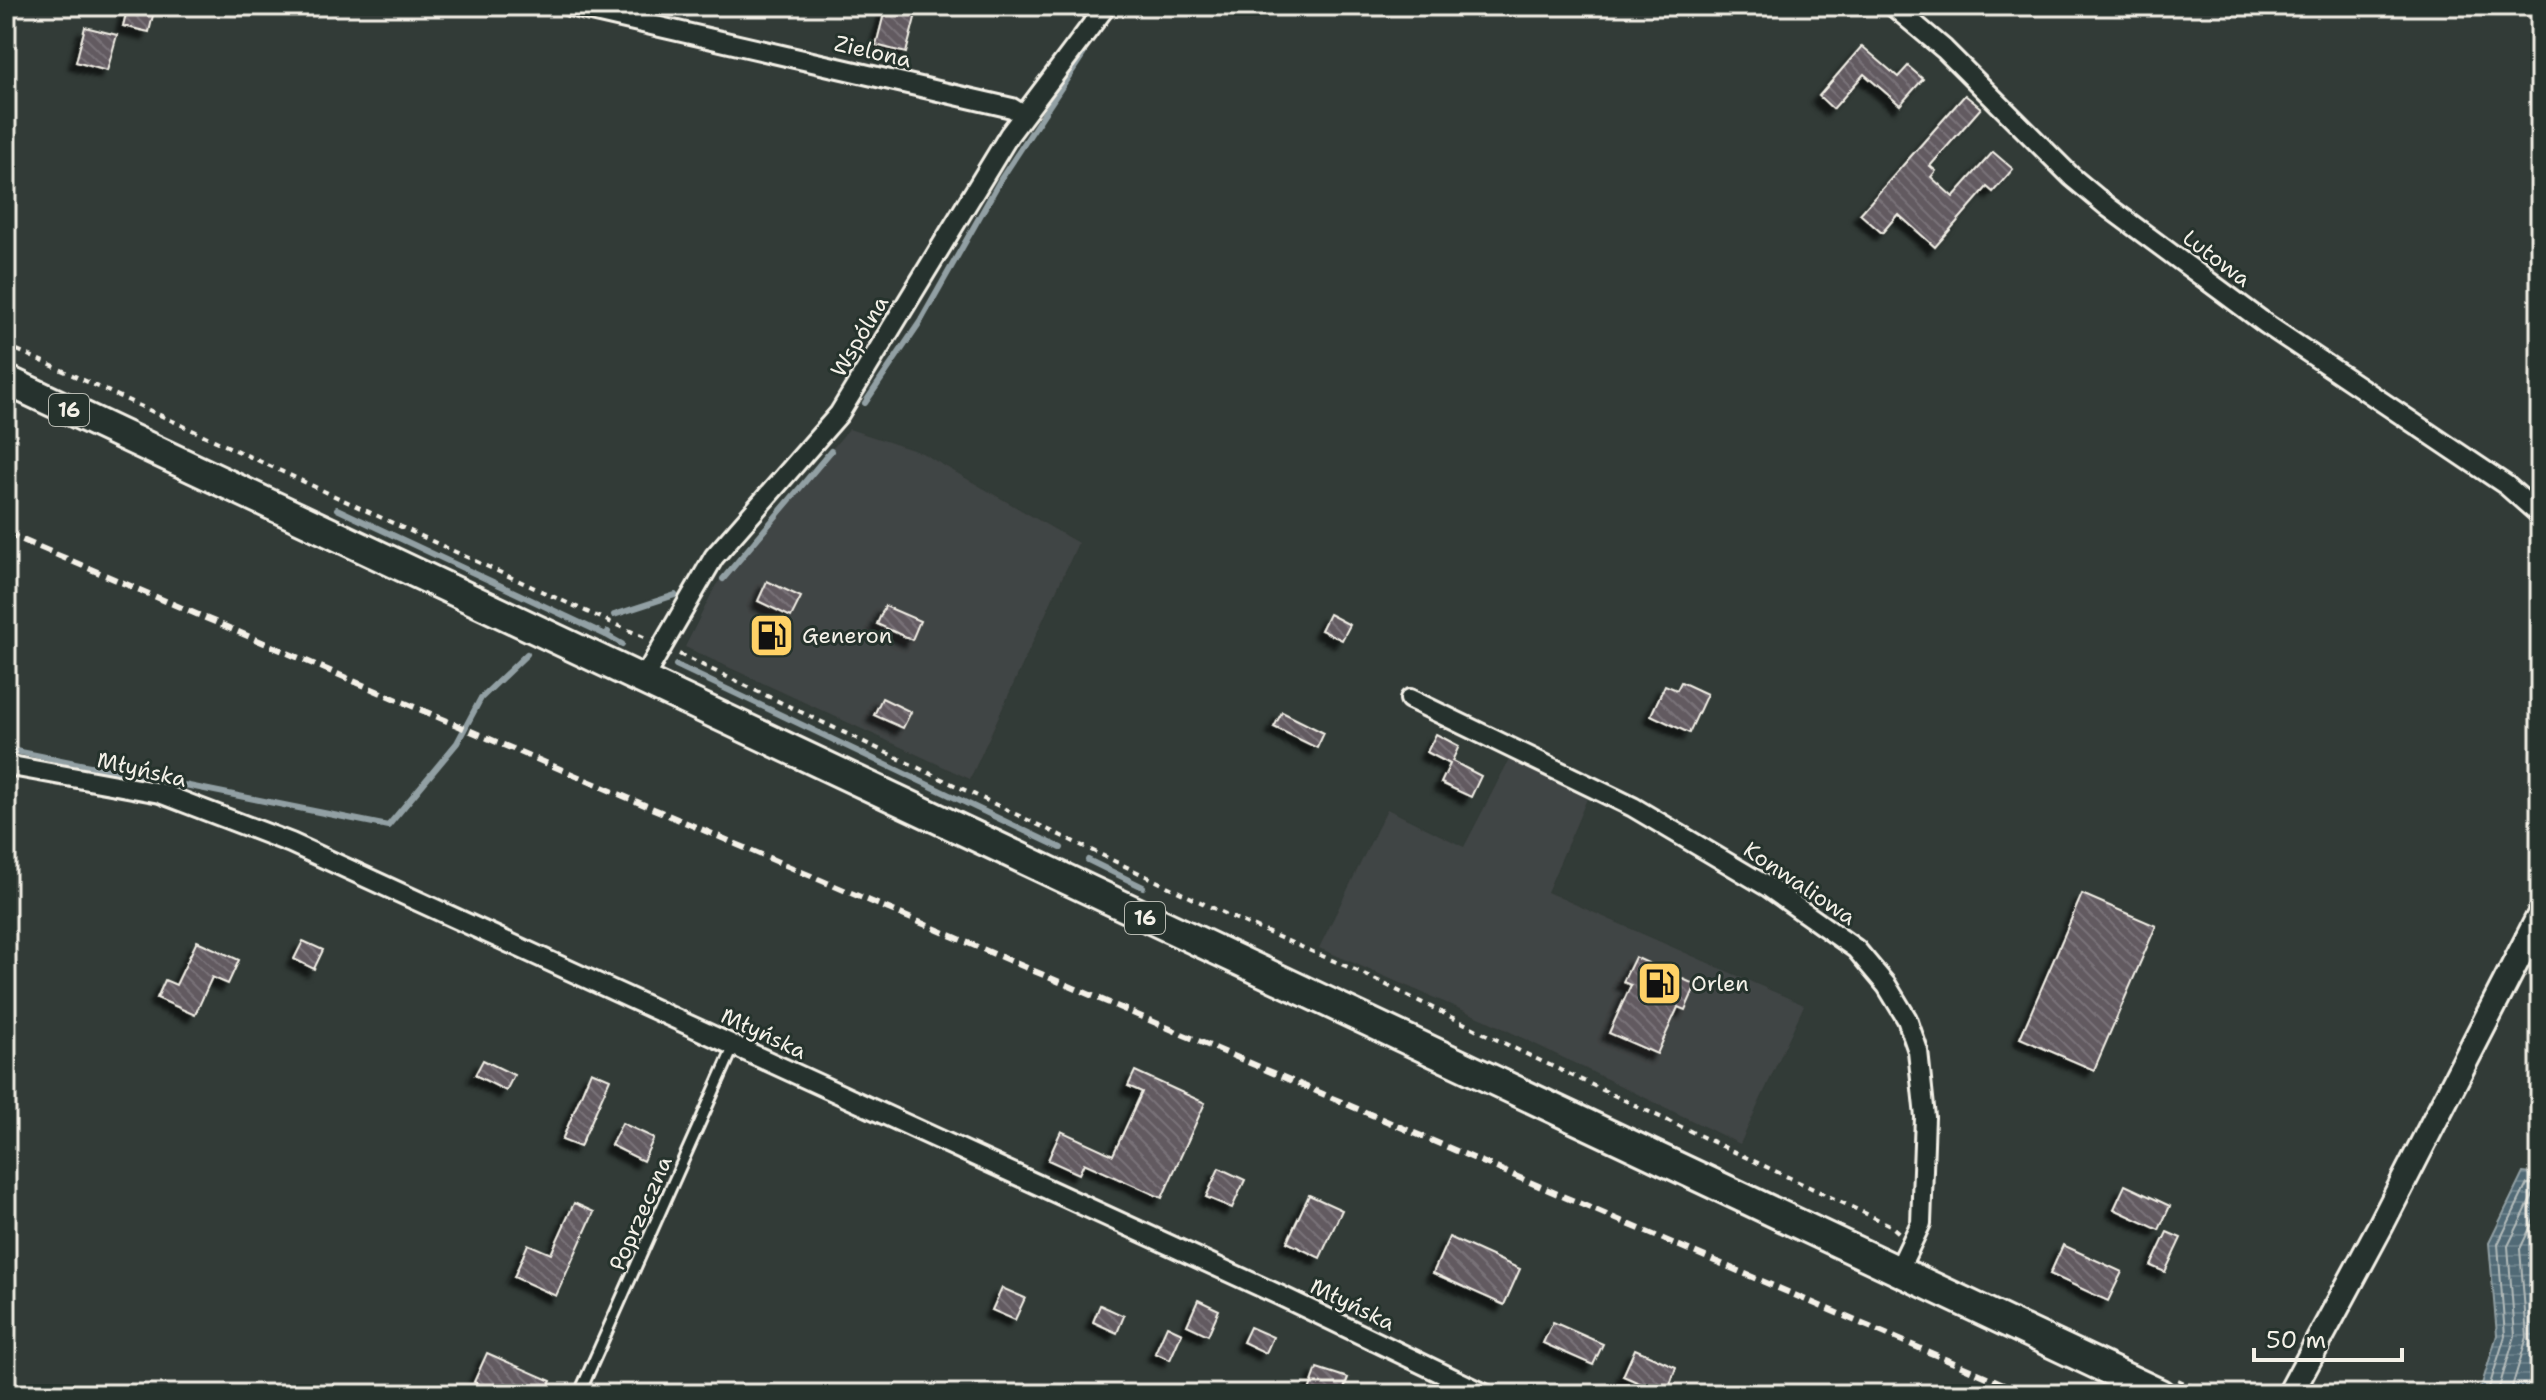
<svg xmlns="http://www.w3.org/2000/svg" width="2546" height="1400" font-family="'Shantell Sans',sans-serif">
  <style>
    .built { fill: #404444 }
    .water { fill: url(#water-rules); stroke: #92a0a4; stroke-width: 2 }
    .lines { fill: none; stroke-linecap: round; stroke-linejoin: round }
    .shore { stroke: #b3bbba; stroke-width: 2 }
    .stream { stroke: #92a0a4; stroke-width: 6 }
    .building { fill: url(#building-back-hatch); stroke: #f4f1e8; stroke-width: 2; filter: url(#shadow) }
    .service-casing { stroke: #f4f1e8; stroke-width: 15 }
    .minor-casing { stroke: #f4f1e8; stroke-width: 24 }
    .secondary-casing { stroke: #f4f1e8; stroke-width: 30 }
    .primary-casing { stroke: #f4f1e8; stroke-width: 34 }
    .path { stroke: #f4f1e8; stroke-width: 4; stroke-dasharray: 6 6; stroke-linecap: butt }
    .service { stroke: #26332d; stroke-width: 9 }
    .minor { stroke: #26332d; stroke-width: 18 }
    .secondary { stroke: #26332d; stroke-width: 24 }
    .primary { stroke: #26332d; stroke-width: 28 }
    .rail { stroke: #f4f1e8; stroke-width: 6; stroke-dasharray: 12 6; stroke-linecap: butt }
    .labels { text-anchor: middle; stroke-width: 6; stroke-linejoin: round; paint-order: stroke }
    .shield { fill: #26332d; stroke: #b6b8b0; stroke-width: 2 }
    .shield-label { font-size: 20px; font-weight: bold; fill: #f4f1e8 }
    .street-label { font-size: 22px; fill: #f4f1e8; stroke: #26332d }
    .poi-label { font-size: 22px; fill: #f4f1e8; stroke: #26332d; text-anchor: start }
  </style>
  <defs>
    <pattern id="water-rules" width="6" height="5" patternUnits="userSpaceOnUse" patternTransform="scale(2)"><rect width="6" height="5" fill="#516a76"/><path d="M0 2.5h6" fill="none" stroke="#6b808a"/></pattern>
    <pattern id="building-back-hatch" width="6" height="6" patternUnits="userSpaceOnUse" patternTransform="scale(2)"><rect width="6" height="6" fill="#625a61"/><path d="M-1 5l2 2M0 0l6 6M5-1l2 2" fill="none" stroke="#797278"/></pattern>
    <filter id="shadow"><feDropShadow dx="-7" dy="7" stdDeviation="2" flood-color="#0009"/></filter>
  </defs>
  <rect width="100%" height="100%" fill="#323b37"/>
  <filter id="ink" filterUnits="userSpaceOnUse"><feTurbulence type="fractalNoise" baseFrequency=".0125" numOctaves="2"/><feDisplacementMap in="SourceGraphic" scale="16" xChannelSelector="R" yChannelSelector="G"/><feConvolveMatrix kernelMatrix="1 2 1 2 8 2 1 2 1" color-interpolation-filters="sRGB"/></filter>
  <g filter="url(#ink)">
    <!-- built -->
    <g class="built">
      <polygon points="849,429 922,453 1078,543 970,779 685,647 716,585"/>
      <polygon points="1510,758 1587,799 1547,892 1804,1005 1740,1144 1488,1021 1319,948 1387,809 1464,847"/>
    </g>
    <!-- water -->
    <polygon class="water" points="2523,1173 2540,1175 2540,1394 2479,1394 2497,1335 2489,1243"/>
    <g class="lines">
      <!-- shore -->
      <g class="shore">
        <polyline points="2487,1394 2505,1336 2498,1244 2527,1184 2540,1183"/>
        <polyline points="2497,1394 2515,1336 2508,1246 2533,1195 2540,1193"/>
        <polyline points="2510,1394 2527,1337 2520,1249 2540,1207"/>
      </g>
      <!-- stream -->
      <g class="stream">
        <polyline points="865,403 920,322 1001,179 1084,53"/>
        <polyline points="337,509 606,635 608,632"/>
        <polyline points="723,579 831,451"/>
        <polyline points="614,615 675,595"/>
        <polyline points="606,635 622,644"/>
        <polyline points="676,665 1061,848"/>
        <polyline points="6,749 388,826 457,743 481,698 527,654"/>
        <polyline points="1088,860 1143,887"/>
      </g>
    </g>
    <!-- building -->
    <g class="building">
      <polygon points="128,6 154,11 149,32 123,26"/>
      <polygon points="886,6 918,6 906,53 876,45"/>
      <polygon points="85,27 117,35 107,71 76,62"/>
      <polygon points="1862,46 1898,77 1908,66 1923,79 1900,105 1864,74 1833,109 1819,96"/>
      <polygon points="1965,95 1981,108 1930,166 1936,171 1931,177 1953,197 1993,152 2013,169 1993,192 1987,187 1935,247 1898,214 1882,233 1860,214"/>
      <polygon points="767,581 801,597 791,617 758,601"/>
      <polygon points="885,606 920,621 912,640 877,624"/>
      <polygon points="1329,614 1350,625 1342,640 1321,630"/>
      <polygon points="1681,682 1707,694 1689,733 1651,715 1665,685 1677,690"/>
      <polygon points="882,698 911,712 903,728 874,715"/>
      <polygon points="1282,712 1324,733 1317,748 1274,727"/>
      <polygon points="1436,734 1459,746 1452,761 1481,776 1471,797 1441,783 1450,764 1427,752"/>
      <polygon points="2082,894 2156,926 2094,1070 2020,1038"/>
      <polygon points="197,941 239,960 228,984 212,977 195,1015 157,998 165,980 176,985"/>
      <polygon points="303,941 323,950 314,969 294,959"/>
      <polygon points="1635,957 1696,985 1685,1010 1678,1007 1657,1054 1609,1033 1631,985 1623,982"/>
      <polygon points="483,1060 514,1075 506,1091 475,1075"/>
      <polygon points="591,1071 610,1079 580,1147 562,1140"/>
      <polygon points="1135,1071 1205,1103 1162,1198 1084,1163 1079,1174 1048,1160 1061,1131 1113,1155 1142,1092 1128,1086"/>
      <polygon points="622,1123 654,1138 643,1161 611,1145"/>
      <polygon points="1219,1168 1245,1180 1232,1208 1206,1197"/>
      <polygon points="2125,1185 2170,1206 2159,1230 2114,1209"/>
      <polygon points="1309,1195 1342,1210 1320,1258 1287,1242"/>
      <polygon points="574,1203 594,1212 556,1296 514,1277 528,1244 551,1254"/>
      <polygon points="2167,1232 2181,1238 2165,1272 2151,1266"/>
      <polygon points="1449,1237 1520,1269 1504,1305 1433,1273"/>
      <polygon points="2063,1245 2122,1272 2108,1301 2050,1274"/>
      <polygon points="1002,1288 1025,1298 1015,1320 992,1310"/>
      <polygon points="1198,1300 1219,1310 1208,1335 1187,1325"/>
      <polygon points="1100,1305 1124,1316 1117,1333 1093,1322"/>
      <polygon points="1553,1322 1603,1344 1593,1365 1543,1343"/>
      <polygon points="1167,1326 1182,1333 1170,1360 1155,1353"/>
      <polygon points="1250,1327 1273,1337 1266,1353 1243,1342"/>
      <polygon points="1635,1349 1676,1367 1667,1394 1648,1394 1651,1388 1623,1376"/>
      <polygon points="487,1353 551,1381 545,1394 501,1394 474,1382"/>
      <polygon points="1317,1368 1348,1378 1342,1394 1308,1394"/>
    </g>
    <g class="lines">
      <defs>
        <polyline id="service" points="579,1394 734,1046"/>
        <g id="minor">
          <polyline points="569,6 1012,108 1023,115"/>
          <polyline points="1893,6 1944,49 2072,177 2108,207 2266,324 2506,485 2540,515"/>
          <polyline points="642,681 714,557 839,414 1009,135 1106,6"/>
          <polyline points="1410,699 1633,807 1768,887 1856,949 1887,986 1907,1019 1918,1051 1925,1117 1921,1223 1898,1271"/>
          <polyline points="6,765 160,793 291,843 1279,1295 1485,1394"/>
        </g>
        <polyline id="secondary" points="2290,1394 2381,1225 2540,915"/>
        <polyline id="primary" points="6,380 2160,1394"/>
      </defs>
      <!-- service casing -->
      <use href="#service" class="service-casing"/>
      <!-- minor casing -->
      <use href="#minor" class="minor-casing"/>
      <!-- secondary casing -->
      <use href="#secondary" class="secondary-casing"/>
      <!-- primary casing -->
      <use href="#primary" class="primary-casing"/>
      <!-- path -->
      <g class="path">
        <path d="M6,345C220,441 431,543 646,638"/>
        <polyline points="679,654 1234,918 1362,973 1524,1053 1890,1225 1899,1233"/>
        <polyline points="2178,1380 2209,1394"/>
      </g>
      <!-- service -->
      <use href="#service" class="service"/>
      <!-- minor -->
      <use href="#minor" class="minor"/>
      <!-- secondary -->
      <use href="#secondary" class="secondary"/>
      <!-- primary -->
      <use href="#primary" class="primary"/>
      <!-- rail -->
      <polyline class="rail" points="6,533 2027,1394"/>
    </g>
  </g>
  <!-- icons -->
  <defs>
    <symbol id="fuel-square" viewBox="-11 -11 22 22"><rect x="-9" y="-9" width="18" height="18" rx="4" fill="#ffd166" stroke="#26332d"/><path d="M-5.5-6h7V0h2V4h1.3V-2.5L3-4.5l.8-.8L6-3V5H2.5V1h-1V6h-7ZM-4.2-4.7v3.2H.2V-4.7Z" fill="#111"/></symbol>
  </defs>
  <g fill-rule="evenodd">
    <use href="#fuel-square" x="746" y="610" width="51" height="51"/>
    <use href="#fuel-square" x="1634" y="958" width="51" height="51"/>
  </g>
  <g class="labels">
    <!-- shield labels -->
    <g class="shield">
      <rect x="49" y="394" width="40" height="32" rx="6"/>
      <rect x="1125" y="902" width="40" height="32" rx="6"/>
    </g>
    <g class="shield-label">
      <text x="69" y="417">16</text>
      <text x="1145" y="925">16</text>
    </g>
    <!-- street labels -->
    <g class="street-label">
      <text transform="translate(873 51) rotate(13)" y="8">Zielona</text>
      <text transform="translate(2217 258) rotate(37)" y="8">Lutowa</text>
      <text transform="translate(859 336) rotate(-59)" y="8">Wspólna</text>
      <text transform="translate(142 769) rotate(13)" y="8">Młyńska</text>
      <text transform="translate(1800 883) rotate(34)" y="8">Konwaliowa</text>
      <text transform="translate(764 1033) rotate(25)" y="8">Młyńska</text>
      <text transform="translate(640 1213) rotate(-66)" y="8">Poprzeczna</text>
      <text transform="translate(1353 1304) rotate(26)" y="8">Młyńska</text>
    </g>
    <!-- poi labels -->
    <g class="poi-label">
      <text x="802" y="643">Generon</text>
      <text x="1691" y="991">Orlen</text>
    </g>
  </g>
  <!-- margin -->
  <rect width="2546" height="1400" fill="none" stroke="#26332d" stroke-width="32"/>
  <rect x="16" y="16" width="2514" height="1368" fill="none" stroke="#f4f1e8" stroke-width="3" filter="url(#ink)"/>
  <!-- scale -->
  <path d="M2254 1348v12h148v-12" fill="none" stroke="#f4f1e8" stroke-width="4"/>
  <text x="2266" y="1348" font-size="24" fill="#f4f1e8" stroke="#26332d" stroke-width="6" paint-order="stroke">50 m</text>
</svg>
